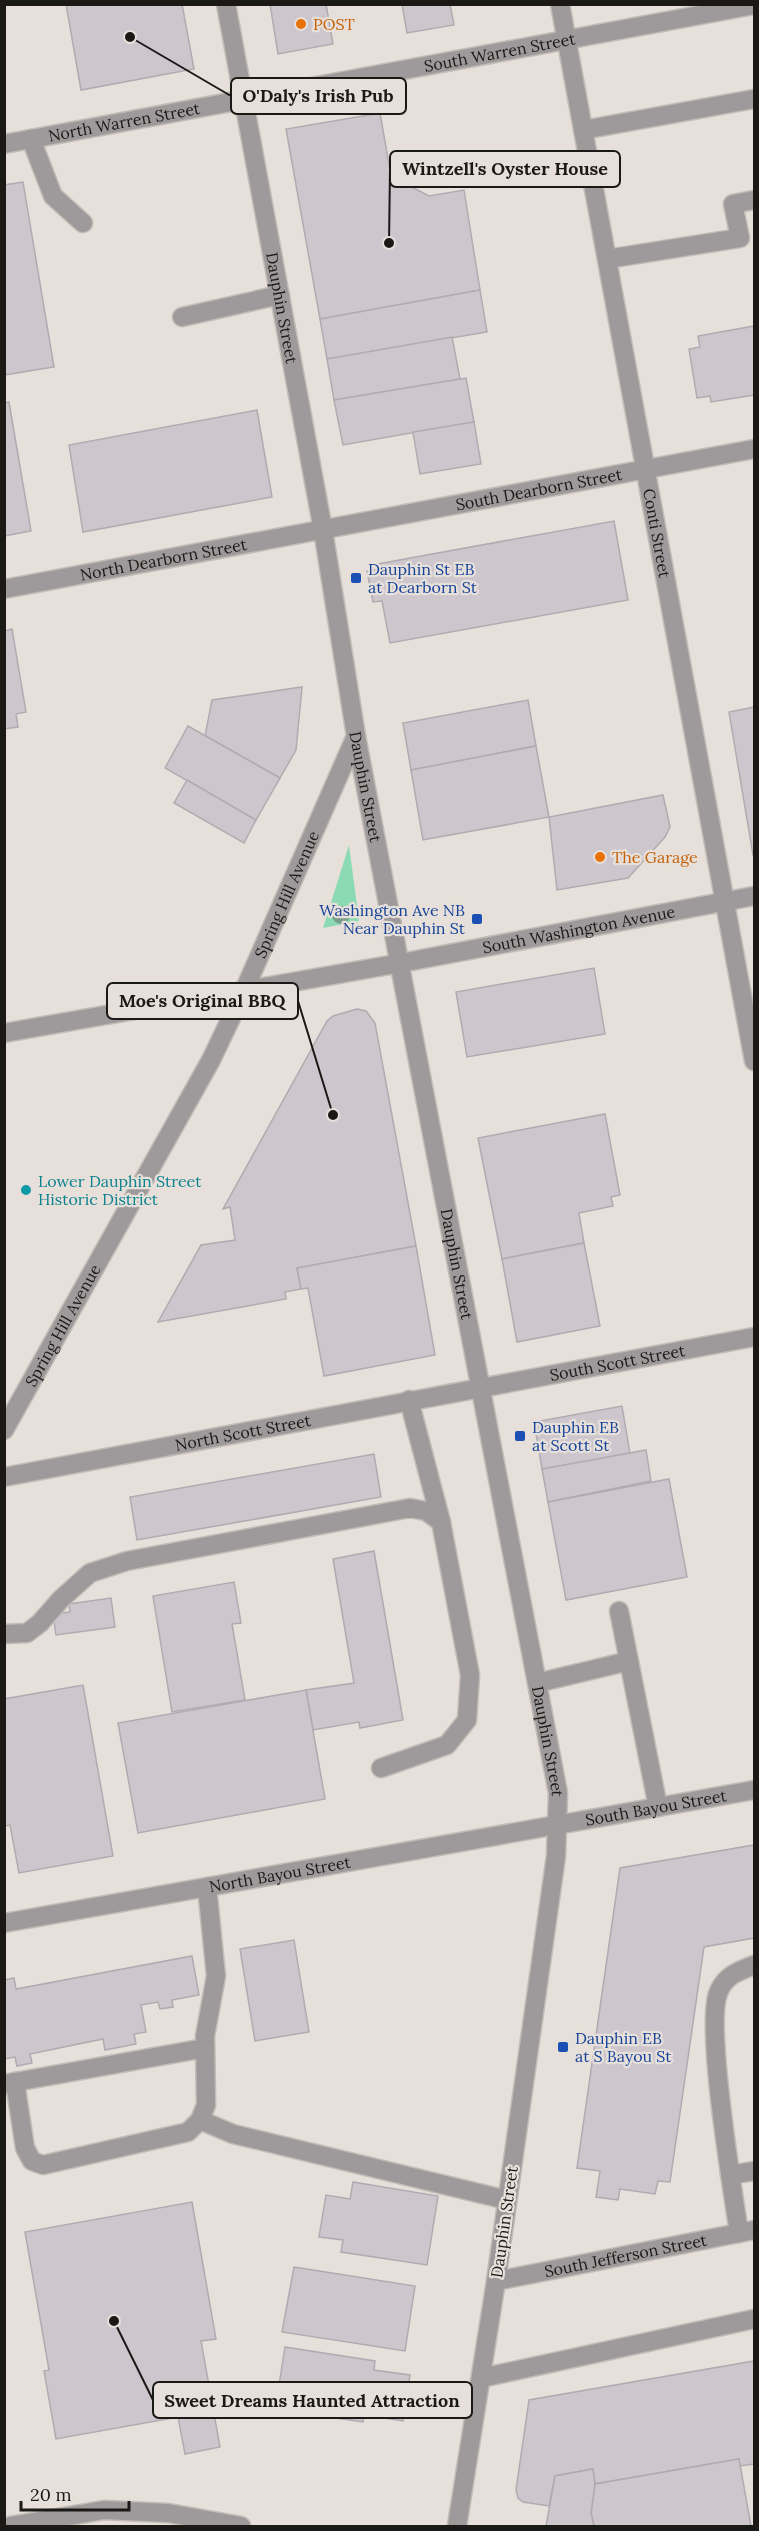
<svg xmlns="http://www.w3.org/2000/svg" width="759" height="2531" font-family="Lora,serif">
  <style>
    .green { fill: #8bdab4 }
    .building { fill: #cdc6cc; stroke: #b1aab0; stroke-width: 1.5 }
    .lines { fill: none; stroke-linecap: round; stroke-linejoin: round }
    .minor-casing { stroke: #c2bcb7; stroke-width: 21 }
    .minor { stroke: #9e9a9b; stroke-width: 18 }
    .tree { fill: #779c8a }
    .food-dot { fill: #e8710a; stroke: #e7e0da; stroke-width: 2 }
    .transit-dot { fill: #1a4fb4; stroke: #e7e0da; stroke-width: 2 }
    .culture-dot { fill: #0f9aa8; stroke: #e7e0da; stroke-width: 2 }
    .labels { text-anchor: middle; stroke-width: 4.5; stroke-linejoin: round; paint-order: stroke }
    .food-label { font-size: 16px; fill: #c56008; stroke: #e7e0da; text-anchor: start }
    .street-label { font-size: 16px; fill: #1b1916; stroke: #e7e0da }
    .transit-label { font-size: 16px; fill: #164399; stroke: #e7e0da; text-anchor: start }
    .culture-label { font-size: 16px; fill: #0d838f; stroke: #e7e0da; text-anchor: start }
    .leader { fill: none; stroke: #1b1916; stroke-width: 2 }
    .callout-dot { fill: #1b1916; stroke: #e7e0da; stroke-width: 2 }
    .callout { fill: #e7e0da; stroke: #1b1916; stroke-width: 2 }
    .callout-label { font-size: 18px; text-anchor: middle; font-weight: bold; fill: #1b1916 }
  </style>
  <rect width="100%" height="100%" fill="#e7e0da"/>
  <!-- green -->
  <polygon class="green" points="349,845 359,921 323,928"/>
  <!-- building -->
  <g class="building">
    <polygon points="66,4 182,4 194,69 81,90"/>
    <polygon points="270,4 326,4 333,44 278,54"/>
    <polygon points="402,4 450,4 454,25 407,33"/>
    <polygon points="380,113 390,170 398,180 429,196 464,190 480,290 320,319 286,129"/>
    <polygon points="23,182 54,367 4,375 4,185"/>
    <polygon points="480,290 487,332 327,359 320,319"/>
    <polygon points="754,326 754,395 711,402 710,396 697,398 689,349 700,347 698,336"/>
    <polygon points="452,337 460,379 334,400 327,359"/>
    <polygon points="466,378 474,422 343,445 334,400"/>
    <polygon points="9,402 31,531 4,536 4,403"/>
    <polygon points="257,410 272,497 83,532 69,445"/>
    <polygon points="474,422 481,464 420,474 413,432"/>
    <polygon points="614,521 628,600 390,643 382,601 373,602 367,571 379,569 377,564"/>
    <polygon points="12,629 26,712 16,714 18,727 4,729 4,631"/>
    <polygon points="302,687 296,750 280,778 205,736 212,700"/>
    <polygon points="528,700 536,746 411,770 403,723"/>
    <polygon points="754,707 754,855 753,855 729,712"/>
    <polygon points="188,726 280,778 256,820 165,768"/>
    <polygon points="536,746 549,817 423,840 411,770"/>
    <polygon points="187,780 256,820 244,843 174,803"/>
    <polygon points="663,795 670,827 665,837 628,878 557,890 549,817"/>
    <polygon points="594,968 605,1034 467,1057 456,992"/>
    <polygon points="357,1009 366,1011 375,1023 416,1246 297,1268 301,1289 285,1292 286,1299 158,1322 201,1245 235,1240 230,1207 223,1209 327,1021 333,1016"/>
    <polygon points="605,1114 620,1195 611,1197 613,1206 579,1213 584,1243 502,1259 478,1138"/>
    <polygon points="584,1243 600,1326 517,1342 502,1259"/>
    <polygon points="416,1246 435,1355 324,1376 308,1288 301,1289 297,1268"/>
    <polygon points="622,1406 630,1454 542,1469 534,1422"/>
    <polygon points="646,1450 651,1481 548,1502 542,1469"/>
    <polygon points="374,1454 381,1497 137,1540 130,1497"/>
    <polygon points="669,1479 687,1577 566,1600 548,1502"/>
    <polygon points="374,1551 403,1720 360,1728 359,1722 313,1730 306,1690 354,1683 333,1559"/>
    <polygon points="234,1582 241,1623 232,1624 245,1700 172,1712 153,1596"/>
    <polygon points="111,1598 115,1627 56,1635 53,1614 70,1612 69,1604"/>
    <polygon points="83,1685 113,1856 19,1873 10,1825 4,1826 4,1699"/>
    <polygon points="306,1690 325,1799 138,1833 118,1723"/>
    <polygon points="754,1845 754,1938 704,1947 670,2182 658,2181 655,2194 620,2189 618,2200 596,2197 600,2171 577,2168 620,1868"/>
    <polygon points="294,1940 309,2032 255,2041 240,1949"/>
    <polygon points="192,1956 199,1995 172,2000 173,2007 160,2009 158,2002 141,2005 146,2032 134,2034 136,2044 105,2050 103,2039 30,2054 32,2063 17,2066 15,2057 4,2059 4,1980 14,1978 16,1989"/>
    <polygon points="353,2182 438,2196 427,2265 341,2252 343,2240 319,2237 326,2195 350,2199"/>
    <polygon points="192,2202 216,2339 201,2341 220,2447 185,2454 178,2417 56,2439 44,2371 49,2370 25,2232"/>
    <polygon points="294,2267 415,2286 405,2351 282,2332"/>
    <polygon points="285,2347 375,2361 374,2370 410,2375 403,2421 364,2415 363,2422 336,2418 340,2395 279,2385"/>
    <polygon points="754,2361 754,2464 739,2466 739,2459 595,2484 593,2469 555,2476 549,2506 523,2502 518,2498 516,2490 529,2400"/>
    <polygon points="739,2459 751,2526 594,2526 591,2513 595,2484"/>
    <polygon points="593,2469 595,2484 591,2513 594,2526 546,2526 555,2476"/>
  </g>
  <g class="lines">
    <defs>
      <g id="minor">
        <path id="s1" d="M226,4L323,530L356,736L558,1793L556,1856L496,2281L457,2526"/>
        <path id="s2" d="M560,4L754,1061"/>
        <polyline points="583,130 754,99"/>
        <polyline points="31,139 53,196 83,223"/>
        <path id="s3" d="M4,144L754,5"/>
        <polyline points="607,259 740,238 733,204 754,200"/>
        <polyline points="182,317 280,295"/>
        <path id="s4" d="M4,589L754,449"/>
        <path id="s5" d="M4,1033L401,963L754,896"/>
        <polyline points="409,1400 441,1522"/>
        <path id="s6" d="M4,1430L211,1060L244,991L356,736"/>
        <path id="s7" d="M4,1477L754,1337"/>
        <polyline points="619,1611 658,1807"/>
        <polyline points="4,1634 27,1633 40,1623 61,1599 90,1573 127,1561 410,1508 426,1511 441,1522 470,1675 467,1720 447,1745 381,1768"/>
        <polyline points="537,1683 629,1661"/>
        <path id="s8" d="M4,1923L754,1790"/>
        <polyline points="15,2082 25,2148 32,2161 43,2165 188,2132 200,2120 206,2105 205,2036 216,1976 207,1887"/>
        <polyline points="4,2084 205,2048"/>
        <polyline points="200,2120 233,2134 507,2200"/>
        <polyline points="730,2175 754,2171"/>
        <path d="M739,2233C733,2192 704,2021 719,1991C726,1975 739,1971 754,1965"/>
        <path id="s9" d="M496,2281L754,2230"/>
        <polyline points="481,2378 754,2319"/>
        <polyline points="10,2526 104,2510 168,2513 241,2526"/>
      </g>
    </defs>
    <!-- minor casing -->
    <use href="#minor" class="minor-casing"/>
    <!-- minor -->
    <use href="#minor" class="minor"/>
  </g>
  <!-- trees -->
  <circle class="tree" cx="341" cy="915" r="9"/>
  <!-- markers -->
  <g class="food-dot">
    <circle cx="301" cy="24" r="6"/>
    <circle cx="600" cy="857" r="6"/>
  </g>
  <g class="transit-dot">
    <rect x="350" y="572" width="12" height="12" rx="3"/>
    <rect x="471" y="913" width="12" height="12" rx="3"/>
    <rect x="514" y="1430" width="12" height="12" rx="3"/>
    <rect x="557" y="2041" width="12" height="12" rx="3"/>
  </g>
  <circle class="culture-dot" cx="26" cy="1190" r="6"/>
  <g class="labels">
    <!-- food labels -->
    <g class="food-label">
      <text x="313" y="30">POST</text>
      <text x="612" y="863">The Garage</text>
    </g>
    <!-- street labels -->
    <g class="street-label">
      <text dy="6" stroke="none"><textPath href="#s3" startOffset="504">South Warren Street</textPath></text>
      <text dy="6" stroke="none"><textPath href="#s3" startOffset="122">North Warren Street</textPath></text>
      <text dy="6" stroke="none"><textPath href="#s1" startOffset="309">Dauphin Street</textPath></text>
      <text dy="6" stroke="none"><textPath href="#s4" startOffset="544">South Dearborn Street</textPath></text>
      <text dy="6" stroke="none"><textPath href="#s2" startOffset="538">Conti Street</textPath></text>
      <text dy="6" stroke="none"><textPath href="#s4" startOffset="162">North Dearborn Street</textPath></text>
      <text dy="6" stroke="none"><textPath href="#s1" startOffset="795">Dauphin Street</textPath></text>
      <text dy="6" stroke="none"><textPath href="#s6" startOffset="606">Spring Hill Avenue</textPath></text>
      <text dy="6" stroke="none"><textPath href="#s5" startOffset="584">South Washington Avenue</textPath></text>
      <text dy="6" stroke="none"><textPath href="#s1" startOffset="1281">Dauphin Street</textPath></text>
      <text dy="6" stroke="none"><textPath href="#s6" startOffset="120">Spring Hill Avenue</textPath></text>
      <text dy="6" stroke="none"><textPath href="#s7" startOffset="624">South Scott Street</textPath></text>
      <text dy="6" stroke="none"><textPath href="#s7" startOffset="243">North Scott Street</textPath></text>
      <text dy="6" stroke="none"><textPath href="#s1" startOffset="1767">Dauphin Street</textPath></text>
      <text dy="6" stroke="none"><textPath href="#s8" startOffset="662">South Bayou Street</textPath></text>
      <text dy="6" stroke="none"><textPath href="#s8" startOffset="280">North Bayou Street</textPath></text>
      <text transform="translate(504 2222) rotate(-82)" y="6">Dauphin Street</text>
      <text dy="6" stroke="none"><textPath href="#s9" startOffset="132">South Jefferson Street</textPath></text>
    </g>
    <!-- transit labels -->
    <g class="transit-label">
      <text x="368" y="575">Dauphin St EB<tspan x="368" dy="18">at Dearborn St</tspan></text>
      <text x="465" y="916" text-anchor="end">Washington Ave NB<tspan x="465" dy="18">Near Dauphin St</tspan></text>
      <text x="532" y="1433">Dauphin EB<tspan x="532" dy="18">at Scott St</tspan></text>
      <text x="575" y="2044">Dauphin EB<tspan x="575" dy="18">at S Bayou St</tspan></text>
    </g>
    <!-- culture labels -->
    <g class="culture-label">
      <text x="38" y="1187">Lower Dauphin Street<tspan x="38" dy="18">Historic District</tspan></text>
    </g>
  </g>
  <!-- callouts -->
  <path class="leader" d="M130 37L231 96M389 243L390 169M333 1115L298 1001M114 2321L153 2400"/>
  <g class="callout-dot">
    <circle cx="130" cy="37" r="6"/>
    <circle cx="389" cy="243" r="6"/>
    <circle cx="333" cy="1115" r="6"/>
    <circle cx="114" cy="2321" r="6"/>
  </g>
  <g class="callout">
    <rect x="231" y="78" width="175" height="36" rx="6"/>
    <rect x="390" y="151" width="230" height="36" rx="6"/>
    <rect x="107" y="983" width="191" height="36" rx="6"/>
    <rect x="153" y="2382" width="319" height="36" rx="6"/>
  </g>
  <g class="callout-label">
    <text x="318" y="102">O'Daly's Irish Pub</text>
    <text x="505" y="175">Wintzell's Oyster House</text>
    <text x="202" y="1007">Moe's Original BBQ</text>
    <text x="312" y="2407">Sweet Dreams Haunted Attraction</text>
  </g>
  <!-- border -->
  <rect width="759" height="2531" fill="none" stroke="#1b1916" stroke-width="12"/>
  <!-- scale -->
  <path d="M21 2501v9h108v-9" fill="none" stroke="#1b1916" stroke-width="3"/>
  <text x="30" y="2501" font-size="18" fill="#1b1916" stroke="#e7e0da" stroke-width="4.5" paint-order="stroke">20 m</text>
</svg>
